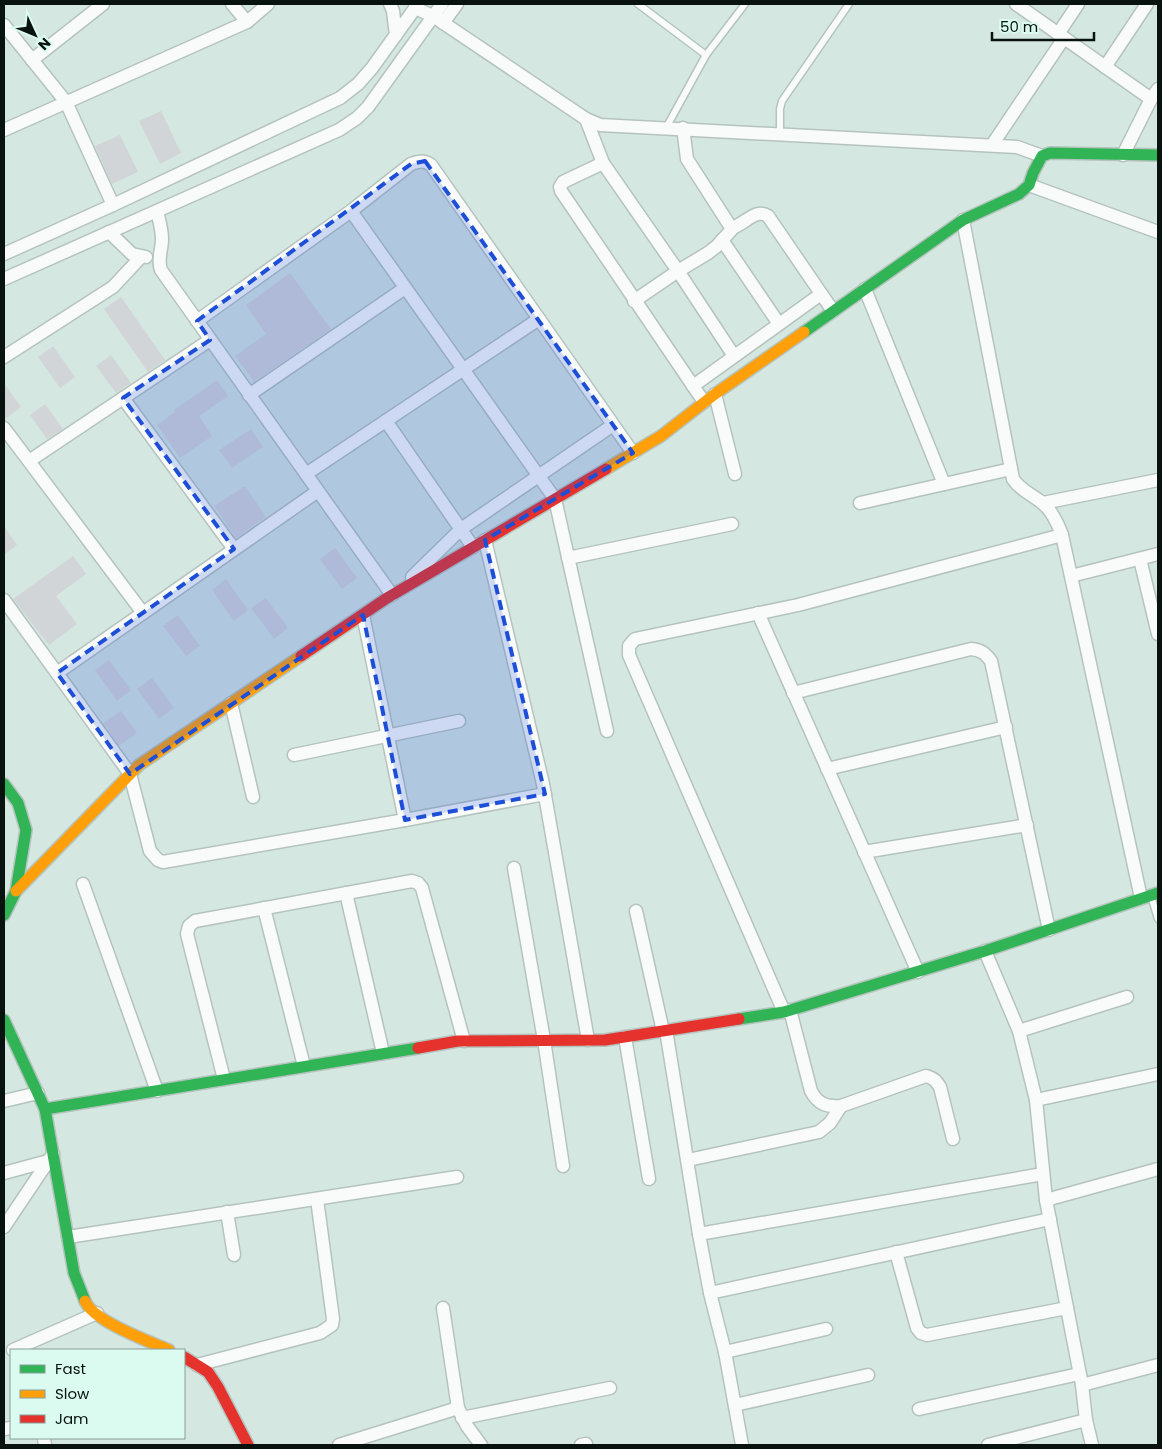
<svg xmlns="http://www.w3.org/2000/svg" width="1162" height="1449" font-family="Poppins,sans-serif">
  <style>
    .building { fill: #d2d5d7 }
    .lines { fill: none; stroke-linecap: round; stroke-linejoin: round }
    .lane-casing { stroke: #b5c3be; stroke-width: 9 }
    .street-casing { stroke: #b5c3be; stroke-width: 15 }
    .fast-casing { stroke: #b5c3be; stroke-width: 14 }
    .slow-casing { stroke: #b5c3be; stroke-width: 14 }
    .jam-casing { stroke: #b5c3be; stroke-width: 14 }
    .lane { stroke: #f9fbfa; stroke-width: 6 }
    .street { stroke: #f9fbfa; stroke-width: 12 }
    .fast { stroke: #30b455; stroke-width: 11 }
    .slow { stroke: #ff9f0a; stroke-width: 11 }
    .jam { stroke: #e5322d; stroke-width: 11 }
    .marked { fill: #1d4ed8; fill-opacity: 0.2; stroke: #1d4ed8; stroke-width: 4; stroke-dasharray: 10 6; stroke-linejoin: round }
  </style>
  <rect width="100%" height="100%" fill="#d5e7e1"/>
  <!-- building -->
  <g class="building">
    <polygon points="161,111 181,153 160,164 139,121"/>
    <polygon points="120,135 138,172 112,184 95,146"/>
    <polygon points="290,273 331,329 254,382 235,356 266,334 246,305"/>
    <polygon points="121,297 165,360 148,372 104,309"/>
    <polygon points="53,346 75,377 60,388 38,357"/>
    <polygon points="111,355 131,383 116,393 96,366"/>
    <polygon points="217,380 228,396 199,416 212,436 180,458 157,425 175,412 174,410"/>
    <polygon points="4,383 21,407 4,420"/>
    <polygon points="45,404 63,429 47,439 30,415"/>
    <polygon points="251,429 263,447 232,468 219,450"/>
    <polygon points="245,486 266,517 236,538 214,506"/>
    <polygon points="4,526 17,545 4,555"/>
    <polygon points="335,548 357,578 342,589 320,559"/>
    <polygon points="73,556 86,574 56,596 77,624 49,645 13,599"/>
    <polygon points="226,579 248,610 234,621 212,590"/>
    <polygon points="266,598 288,628 274,639 251,608"/>
    <polygon points="178,615 200,646 186,656 163,626"/>
    <polygon points="109,660 131,690 117,701 95,670"/>
    <polygon points="152,678 174,708 159,719 137,689"/>
    <polygon points="121,711 137,733 119,746 103,723"/>
  </g>
  <g class="lines">
    <defs>
      <g id="lane">
        <polyline points="638,4 706,55"/>
        <polyline points="666,128 706,55 745,4"/>
        <polyline points="780,134 780,109 782,101 849,4"/>
        <polyline points="1151,896 1158,919"/>
      </g>
      <g id="street">
        <polyline points="232,4 247,22"/>
        <polyline points="390,4 393,11 396,35"/>
        <polyline points="1016,4 1151,99"/>
        <polyline points="415,8 433,16 586,119 600,125 1017,147 1042,156"/>
        <polyline points="443,23 457,4"/>
        <polyline points="4,25 66,102 113,205"/>
        <polyline points="1058,34 1078,4"/>
        <polyline points="32,60 103,4"/>
        <polyline points="1105,67 1147,4"/>
        <polyline points="586,119 603,163 678,271 734,356"/>
        <path d="M683,128L687,159L730,226L734,227C746,223 756,208 768,216L833,311"/>
        <polyline points="4,130 247,22 268,4"/>
        <polyline points="992,145 1064,38"/>
        <polyline points="1123,155 1151,99 1158,89"/>
        <polyline points="603,163 563,182 560,187 561,191 704,402"/>
        <polyline points="1029,185 1158,232"/>
        <path d="M157,211C159,220 162,229 162,239C162,250 157,259 161,270L392,595"/>
        <polyline points="351,211 555,499 607,731"/>
        <path d="M963,220L1013,479C1020,490 1031,494 1041,502C1051,509 1058,524 1062,535L1141,898"/>
        <polyline points="109,232 132,254 146,257"/>
        <polyline points="722,240 779,324"/>
        <polyline points="4,254 113,205 340,98 358,84 372,68 418,4"/>
        <polyline points="4,279 339,130 357,118 368,107 442,4"/>
        <polyline points="865,289 944,484"/>
        <polyline points="634,301 678,271 708,253 717,246 734,227"/>
        <path d="M197,321L351,211L411,164C420,161 424,160 431,165L633,453"/>
        <polyline points="4,357 113,287 141,257"/>
        <polyline points="693,386 821,294"/>
        <polyline points="715,394 735,474"/>
        <polyline points="249,395 405,288"/>
        <polyline points="123,398 234,549"/>
        <polyline points="386,421 473,547"/>
        <polyline points="4,428 143,613"/>
        <polyline points="29,461 210,340"/>
        <polyline points="306,474 539,319"/>
        <polyline points="860,503 1011,469"/>
        <polyline points="1043,503 1158,480"/>
        <polyline points="485,540 543,784 588,1040"/>
        <polyline points="568,558 732,524"/>
        <polyline points="1140,559 1158,634"/>
        <polyline points="1071,576 1158,554"/>
        <polyline points="412,577 461,529 613,425"/>
        <polyline points="4,600 130,774 150,851 158,860 163,862 405,820 545,794"/>
        <polyline points="758,613 918,972"/>
        <polyline points="363,615 405,820"/>
        <polyline points="57,673 318,491"/>
        <path d="M793,693L971,649C981,650 985,653 991,661L1049,930"/>
        <polyline points="231,703 253,797"/>
        <polyline points="294,755 459,721"/>
        <polyline points="827,769 1006,727"/>
        <polyline points="864,852 1027,825"/>
        <polyline points="514,868 544,1040 563,1166"/>
        <polyline points="83,884 157,1091"/>
        <polyline points="346,893 383,1053"/>
        <polyline points="264,908 304,1066"/>
        <polyline points="636,911 663,1031"/>
        <polyline points="985,951 1019,1031 1036,1100 1046,1200 1082,1385 1086,1420 1092,1445"/>
        <path d="M790,1010L811,1091C818,1104 826,1107 841,1106L926,1076C934,1078 936,1081 940,1087L953,1139"/>
        <polyline points="784,1012 629,655 629,646 635,639 798,605 1062,535"/>
        <polyline points="666,1030 699,1234 710,1293 725,1352 742,1445"/>
        <polyline points="1019,1031 1127,997"/>
        <polyline points="625,1037 649,1179"/>
        <polyline points="224,1079 187,934 189,926 195,921 412,881 418,883 422,888 464,1041"/>
        <polyline points="1036,1100 1158,1074"/>
        <polyline points="4,1101 38,1093"/>
        <polyline points="688,1160 819,1132 830,1123 841,1106"/>
        <polyline points="4,1173 48,1161"/>
        <polyline points="1046,1200 1158,1169"/>
        <polyline points="227,1212 234,1255"/>
        <polyline points="4,1227 53,1154"/>
        <polyline points="699,1234 1043,1174"/>
        <polyline points="68,1237 457,1177"/>
        <polyline points="896,1252 917,1328 921,1333 927,1335 1067,1308"/>
        <polyline points="710,1293 1050,1219"/>
        <polyline points="443,1308 458,1408 467,1426 481,1445"/>
        <polyline points="13,1350 97,1313"/>
        <polyline points="725,1352 826,1329"/>
        <polyline points="197,1365 320,1333 332,1325 333,1319 317,1199"/>
        <polyline points="1082,1385 1158,1365"/>
        <polyline points="735,1405 868,1375"/>
        <polyline points="919,1409 1079,1374"/>
        <polyline points="462,1418 610,1388"/>
        <polyline points="4,1429 11,1428"/>
        <polyline points="44,1438 45,1445"/>
        <polyline points="339,1445 458,1408"/>
        <polyline points="581,1445 586,1444"/>
        <polyline points="988,1445 1086,1420"/>
      </g>
      <g id="fast">
        <polyline points="804,332 963,220 1019,194 1029,185 1033,173 1042,156 1050,153 1158,155"/>
        <polyline points="4,784 18,803 26,830 16,891 4,915"/>
        <polyline points="739,1019 784,1012 985,951 1158,893"/>
        <polyline points="4,1020 45,1109 74,1273 85,1301"/>
        <polyline points="45,1109 418,1048"/>
      </g>
      <g id="slow">
        <polyline points="606,469 661,436 715,394 804,332"/>
        <polyline points="16,891 139,765 301,656"/>
        <path d="M85,1301C93,1321 148,1341 169,1350"/>
      </g>
      <g id="jam">
        <polyline points="301,656 387,598 606,469"/>
        <polyline points="418,1048 458,1041 605,1040 739,1019"/>
        <polyline points="184,1357 208,1372 218,1387 248,1445"/>
      </g>
    </defs>
    <!-- lane casing -->
    <use href="#lane" class="lane-casing"/>
    <!-- street casing -->
    <use href="#street" class="street-casing"/>
    <!-- fast casing -->
    <use href="#fast" class="fast-casing"/>
    <!-- slow casing -->
    <use href="#slow" class="slow-casing"/>
    <!-- jam casing -->
    <use href="#jam" class="jam-casing"/>
    <!-- lane -->
    <use href="#lane" class="lane"/>
    <!-- street -->
    <use href="#street" class="street"/>
    <!-- fast -->
    <use href="#fast" class="fast"/>
    <!-- slow -->
    <use href="#slow" class="slow"/>
    <!-- jam -->
    <use href="#jam" class="jam"/>
  </g>
  <!-- marked area -->
  <path class="marked" d="M425,161L633,453L485,540L545,794L405,820L363,615L130,774L57,673L234,549L123,398L210,340L197,321L411,164Z"/>
  <!-- border -->
  <rect width="1162" height="1449" fill="none" stroke="#081310" stroke-width="10"/>
  <!-- legend -->
  <rect x="10" y="1349" width="175" height="90" fill="#dbfbf1" stroke="#879e97"/>
  <rect x="20" y="1365" width="25" height="8" fill="#30b455" stroke="#879e97"/>
  <text x="55" y="1374" font-size="15" fill="#081310">Fast</text>
  <rect x="20" y="1390" width="25" height="8" fill="#ff9f0a" stroke="#879e97"/>
  <text x="55" y="1399" font-size="15" fill="#081310">Slow</text>
  <rect x="20" y="1415" width="25" height="8" fill="#e5322d" stroke="#879e97"/>
  <text x="55" y="1424" font-size="15" fill="#081310">Jam</text>
  <!-- north arrow -->
  <g transform="translate(35 35) rotate(134)" stroke="#dbfbf1" stroke-width="4" paint-order="stroke">
  <path d="M0-4L9 19L0 12L-9 19Z" fill="#081310"/>
  <text y="-8" font-size="14" font-weight="bold" text-anchor="middle" fill="#081310">N</text>
  </g>
  <!-- scale -->
  <path d="M992 32v8h102v-8" fill="none" stroke="#081310" stroke-width="2.5"/>
  <text x="1000" y="32" font-size="15" fill="#081310" stroke="#dbfbf1" stroke-width="4" paint-order="stroke">50 m</text>
</svg>
